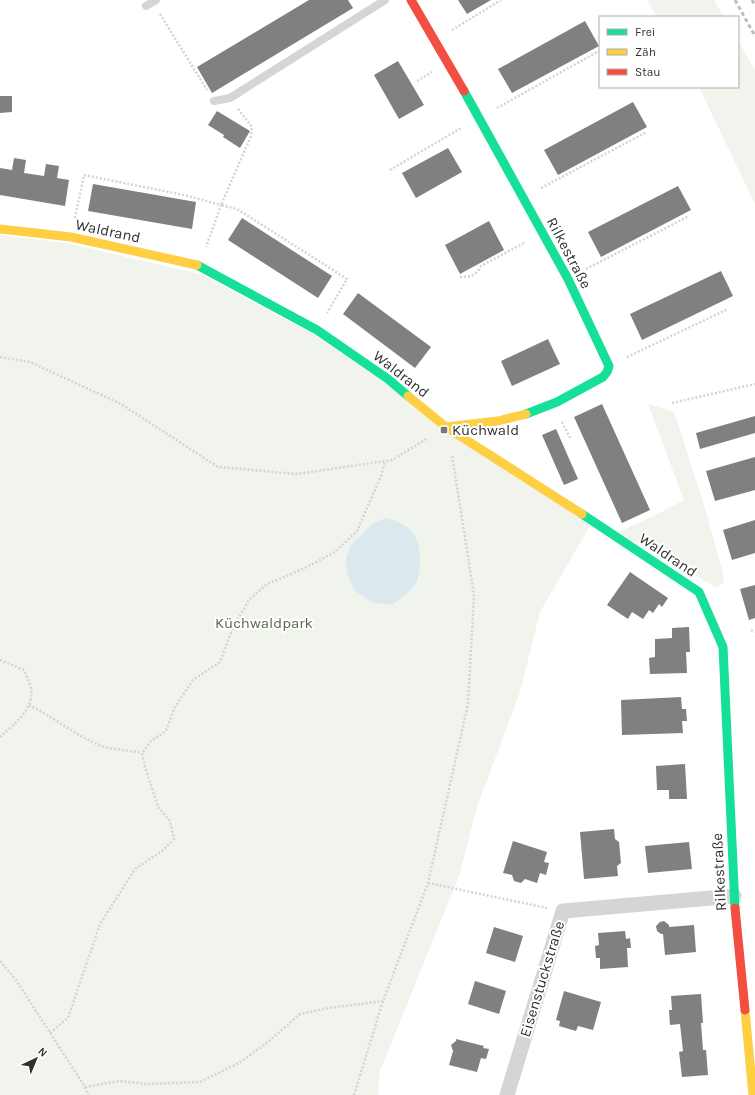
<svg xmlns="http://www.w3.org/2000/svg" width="755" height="1095" font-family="Karla,sans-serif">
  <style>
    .green { fill: #f1f3ed }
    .water { fill: #dbe9ef }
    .building { fill: #808080 }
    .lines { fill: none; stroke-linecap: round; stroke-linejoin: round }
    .path { stroke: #d4d4d4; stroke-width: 2.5; stroke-dasharray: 2 2; stroke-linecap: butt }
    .lane { stroke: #d5d5d5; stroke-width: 8 }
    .street { stroke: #d5d5d5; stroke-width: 15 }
    .fast { stroke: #16e098; stroke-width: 9 }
    .slow { stroke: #ffcf43; stroke-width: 9 }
    .jam { stroke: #f24e42; stroke-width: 9 }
    .rail { stroke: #bdbdbd; stroke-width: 3; stroke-dasharray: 4 3; stroke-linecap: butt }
    .poi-dot { fill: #797979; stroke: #fff; stroke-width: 1.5 }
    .labels { text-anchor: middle; stroke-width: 4; stroke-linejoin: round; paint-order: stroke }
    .street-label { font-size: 15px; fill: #313131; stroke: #fff }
    .poi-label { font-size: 15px; fill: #313131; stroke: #fff; text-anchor: start }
    .park-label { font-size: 15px; fill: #586a42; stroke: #fff }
  </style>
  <rect width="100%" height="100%" fill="#fff"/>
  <!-- green -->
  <g class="green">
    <polygon points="647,0 714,0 724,17 657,17"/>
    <polygon points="738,41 755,70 755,204 699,87 738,87"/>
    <polygon points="0,235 66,243 200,274 316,336 591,524 540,612 520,692 477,807 459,876 380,1071 378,1095 0,1095"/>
    <path d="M648,404L674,412L704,505L724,577L723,583L717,588L681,567C676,558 671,559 662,558C655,556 627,537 619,532L660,513L684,500Z"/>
  </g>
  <!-- water -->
  <path class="water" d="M386,518C411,524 421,537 420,563C420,568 419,576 417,581C411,592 401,598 392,605L371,602L354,590L347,573L346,558L351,545L373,523Z"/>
  <!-- building -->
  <g class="building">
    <polygon points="309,0 348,0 353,8 212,93 197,67"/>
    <polygon points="458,0 491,0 467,14"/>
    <polygon points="585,21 599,46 512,93 498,69"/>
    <polygon points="398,61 424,105 399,119 374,75"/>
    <polygon points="0,96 12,96 12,112 0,113"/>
    <polygon points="633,102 647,127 558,175 544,150"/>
    <polygon points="217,111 250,131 240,148 223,137 224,135 208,125"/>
    <polygon points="448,148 462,172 416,198 402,173"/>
    <polygon points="14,158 26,160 24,173 44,176 46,164 59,166 57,178 69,180 65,206 0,195 0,168 12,170"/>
    <polygon points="93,184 196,202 192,229 88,211"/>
    <polygon points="678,186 691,210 601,257 588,232"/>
    <polygon points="242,218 332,276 318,298 228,240"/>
    <polygon points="489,221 504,250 460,274 445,245"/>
    <polygon points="721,271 733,296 642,340 630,314"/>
    <polygon points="358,293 431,347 415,368 343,314"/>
    <polygon points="548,339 560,364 512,386 501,361"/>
    <polygon points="602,404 650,510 622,523 574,417"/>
    <polygon points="755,416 755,433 700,449 696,433"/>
    <polygon points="556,429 578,479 564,485 542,435"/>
    <polygon points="755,457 755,490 715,501 706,471"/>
    <polygon points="755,520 755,553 732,560 723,530"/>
    <polygon points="630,572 668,598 662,607 659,604 653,613 649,610 643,619 632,612 628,619 607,605"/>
    <polygon points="755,585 755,618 749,620 740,589"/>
    <polygon points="689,627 690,652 686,652 687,673 650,674 649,658 655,657 655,639 672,638 672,628"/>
    <polygon points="681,697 682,709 686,709 687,721 682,721 683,733 622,735 621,700"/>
    <polygon points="685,764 687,799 669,799 669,790 657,790 656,766"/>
    <polygon points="614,829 615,839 619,842 621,863 617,866 618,876 584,879 580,832"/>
    <polygon points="513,841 547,852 544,862 549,863 546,875 540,873 537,883 525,879 521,883 514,881 512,875 503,873"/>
    <polygon points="689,842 692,869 648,873 645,846"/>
    <polygon points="664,921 669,925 669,927 694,925 696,952 665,955 663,934 661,934 657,931 656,926 660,922"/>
    <polygon points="494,927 523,936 515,962 486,953"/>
    <polygon points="625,931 626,939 630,938 631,948 627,948 628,967 600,969 600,958 596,958 595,946 599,945 598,933"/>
    <polygon points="475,981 506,991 499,1014 468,1004"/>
    <polygon points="564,991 601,1002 593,1030 578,1026 576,1031 559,1026 560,1021 556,1020"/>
    <polygon points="701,994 703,1023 701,1023 703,1050 706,1050 708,1075 682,1077 679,1052 683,1051 680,1024 670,1025 669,1010 672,1010 671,996"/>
    <polygon points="456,1039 484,1046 483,1048 489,1049 486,1059 481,1058 477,1072 449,1065 453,1051 451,1045 456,1041"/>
  </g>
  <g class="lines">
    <!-- path -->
    <g class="path">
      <polyline points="160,14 207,90"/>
      <polyline points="452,30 501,0"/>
      <polyline points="417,81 432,72"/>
      <polyline points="497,108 599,51"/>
      <polyline points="238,109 252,127 251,136 221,205 237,209 347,279 327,313"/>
      <polyline points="390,170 461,128"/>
      <polyline points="541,188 645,133"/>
      <polyline points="75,218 84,175 184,195 221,205 206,247"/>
      <polyline points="586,269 689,216"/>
      <path d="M460,277C470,277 476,276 481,266L526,242"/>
      <polyline points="0,357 30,362 121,404 218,467 296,474 392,460 428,438"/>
      <polyline points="627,357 728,309"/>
      <polyline points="672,403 755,384"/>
      <polyline points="562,422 570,438"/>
      <polyline points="751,630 755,632"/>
      <path d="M0,660L24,670C26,676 30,682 31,688C35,709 13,725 0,737"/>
      <path d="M29,705C53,717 74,734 99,745C111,750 130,750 142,753"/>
      <polyline points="428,883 547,908"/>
      <polyline points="0,961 16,980 85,1087 88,1095"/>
      <polyline points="50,1033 68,1018 100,924 135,869 162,851 174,839 170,821 158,807 145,767 142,753 151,741 166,731 175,707 193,680 220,662 233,628 249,600 267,584 303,569 335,552 357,531 381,476 385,461"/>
      <polyline points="85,1087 119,1081 147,1084 200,1082 239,1063 268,1042 300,1014 329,1008 383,1001"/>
      <polyline points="354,1095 383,1001 428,883 468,704 474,595 452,455"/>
    </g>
    <!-- lane -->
    <g class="lane">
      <polyline points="146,6 156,0"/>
      <polyline points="214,101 230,98 385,0"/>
    </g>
    <!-- street -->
    <polyline class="street" points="507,1095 563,911 734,896"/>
    <!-- fast -->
    <g class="fast">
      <polyline points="464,91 568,279 609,366 607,372 603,377 557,402 526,414"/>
      <polyline points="197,265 317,330 388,379 408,396"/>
      <polyline points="582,514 699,592 723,647 735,908"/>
    </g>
    <!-- slow -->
    <g class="slow">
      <polyline points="0,229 71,237 197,265"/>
      <polyline points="408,396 446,427 582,514"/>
      <polyline points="446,427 498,421 526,414"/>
      <polyline points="745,1010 753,1095"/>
    </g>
    <!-- jam -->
    <g class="jam">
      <polyline points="411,0 464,91"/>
      <polyline points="735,908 745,1010"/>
    </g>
    <!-- rail -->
    <g class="rail">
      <polyline points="735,0 755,36"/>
      <polyline points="752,0 755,5"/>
    </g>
  </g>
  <!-- markers -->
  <rect class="poi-dot" x="440" y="426" width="8" height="8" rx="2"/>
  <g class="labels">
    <!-- street labels -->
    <g class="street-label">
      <text transform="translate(108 231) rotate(12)" y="5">Waldrand</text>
      <text transform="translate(569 253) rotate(62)" y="5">Rilkestraße</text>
      <text transform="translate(401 374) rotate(38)" y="5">Waldrand</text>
      <text transform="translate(668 555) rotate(34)" y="5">Waldrand</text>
      <text transform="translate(719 872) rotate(-93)" y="5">Rilkestraße</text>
      <text transform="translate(542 979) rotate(-73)" y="5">Eisenstuckstraße</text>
    </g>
    <!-- poi labels -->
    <g class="poi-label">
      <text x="452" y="435">Küchwald</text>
    </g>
    <!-- park labels -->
    <g class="park-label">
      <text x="264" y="628">Küchwaldpark</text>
    </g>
  </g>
  <!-- legend -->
  <rect x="599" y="16" width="140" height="72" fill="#ffffff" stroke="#adadad"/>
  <rect x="607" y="29" width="20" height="6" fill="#16e098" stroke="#adadad"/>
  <text x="635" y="36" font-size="12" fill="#313131">Frei</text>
  <rect x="607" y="49" width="20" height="6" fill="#ffcf43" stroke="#adadad"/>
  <text x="635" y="56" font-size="12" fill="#313131">Zäh</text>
  <rect x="607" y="69" width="20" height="6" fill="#f24e42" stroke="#adadad"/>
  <text x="635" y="76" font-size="12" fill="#313131">Stau</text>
  <!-- north arrow -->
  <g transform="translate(36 1059) rotate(44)" stroke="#ffffff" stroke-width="3" paint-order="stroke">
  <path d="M0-3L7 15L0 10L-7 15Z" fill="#313131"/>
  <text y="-6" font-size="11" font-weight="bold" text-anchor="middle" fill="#313131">N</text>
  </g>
</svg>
